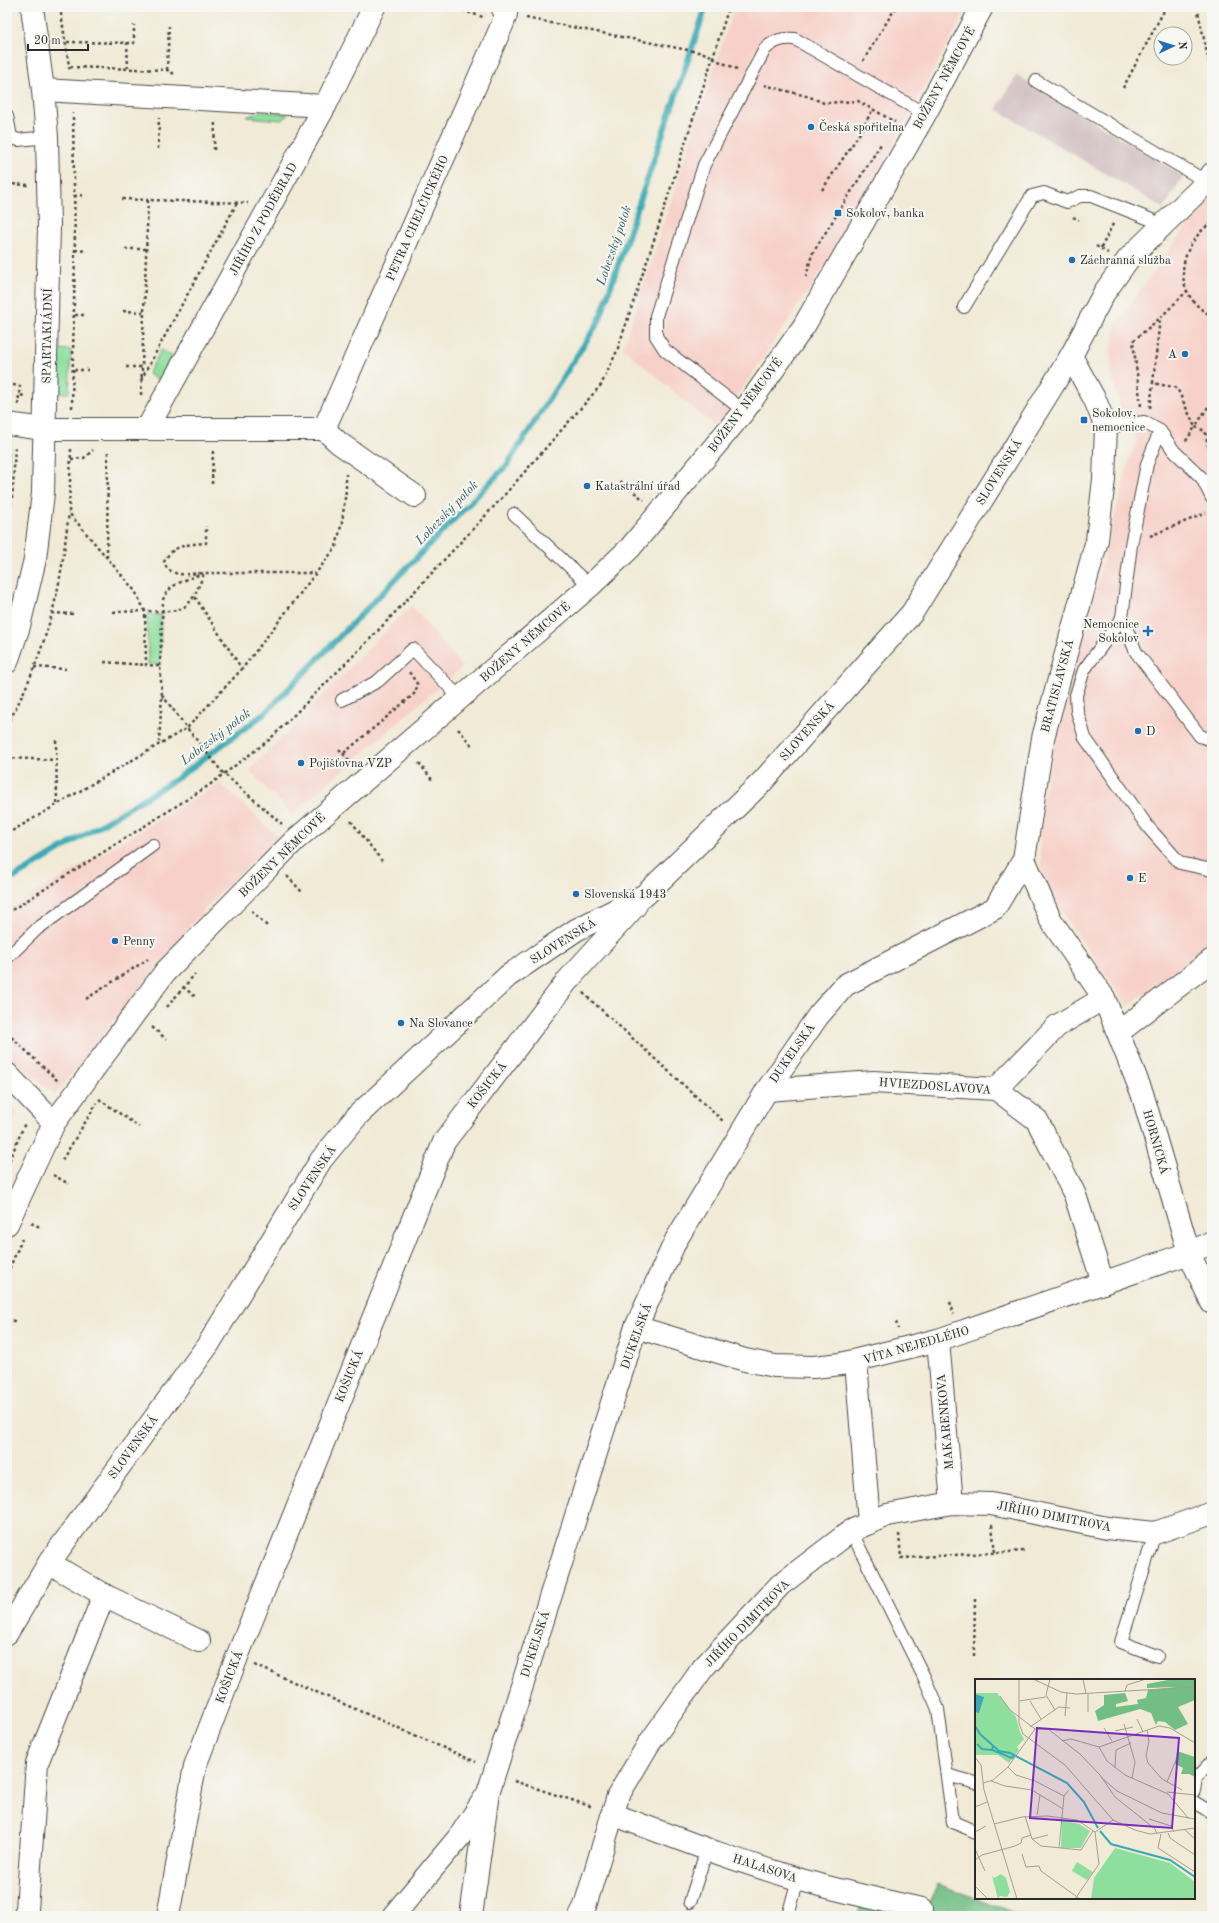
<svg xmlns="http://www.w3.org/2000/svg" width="1219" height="1923" font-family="'Old Standard TT',serif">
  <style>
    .built { fill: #f7d1c9 }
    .industrial { fill: #d2bfc1 }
    .green { fill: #8edf9e; stroke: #5c8564 }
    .forest { fill: #72be85; stroke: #4e7458 }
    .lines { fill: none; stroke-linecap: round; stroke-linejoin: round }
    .stream { stroke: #39aab5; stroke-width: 6 }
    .lane-casing { stroke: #494845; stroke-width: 14 }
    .street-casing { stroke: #494845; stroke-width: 24 }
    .path { stroke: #494845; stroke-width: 2.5; stroke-dasharray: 3 3; stroke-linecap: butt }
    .lane { stroke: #fff; stroke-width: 12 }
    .street { stroke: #fff; stroke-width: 22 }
    .poi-dot { fill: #1f6fb2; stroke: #f6f6f2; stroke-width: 1.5 }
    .labels { text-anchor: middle; stroke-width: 4; stroke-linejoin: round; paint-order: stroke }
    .street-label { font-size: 12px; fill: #2b2b2b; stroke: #f6f6f2 }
    .poi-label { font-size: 12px; fill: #2b2b2b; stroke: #f6f6f2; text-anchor: start }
    .water-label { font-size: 13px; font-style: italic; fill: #315e62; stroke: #f6f6f2 }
    .inset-river { fill: none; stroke: #39aab5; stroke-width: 2 }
    .inset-road { fill: none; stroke: #a29e92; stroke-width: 1 }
    .view { fill: #7b2cbf; fill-opacity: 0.15; stroke: #7b2cbf; stroke-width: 2 }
    .inset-edge { fill: none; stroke: #2b2b2b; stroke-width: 2 }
  </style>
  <rect width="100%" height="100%" fill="#f6f6f2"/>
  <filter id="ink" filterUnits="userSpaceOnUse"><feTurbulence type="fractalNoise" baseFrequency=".025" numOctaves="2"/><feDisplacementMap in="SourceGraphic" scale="8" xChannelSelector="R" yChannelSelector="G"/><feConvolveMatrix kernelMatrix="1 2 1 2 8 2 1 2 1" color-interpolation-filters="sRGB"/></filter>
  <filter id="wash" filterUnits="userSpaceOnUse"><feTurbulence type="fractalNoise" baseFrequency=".012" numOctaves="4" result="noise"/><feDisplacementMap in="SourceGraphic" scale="16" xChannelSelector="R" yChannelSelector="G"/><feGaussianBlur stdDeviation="0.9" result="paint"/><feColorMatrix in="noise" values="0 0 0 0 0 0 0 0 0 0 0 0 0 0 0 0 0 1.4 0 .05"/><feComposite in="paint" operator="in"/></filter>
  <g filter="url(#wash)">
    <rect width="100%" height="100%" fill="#f1ead6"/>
    <!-- built -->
    <g class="built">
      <polygon points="734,7 968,7 833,254 716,428 623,348"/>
      <polygon points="1212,192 1212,941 1128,1006 1041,883 1040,806 1130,457 1137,441 1120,406 1111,373 1111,349 1116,326 1146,282"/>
      <polygon points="411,605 462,667 292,814 249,771"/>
      <polygon points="220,783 279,838 220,892 189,927 55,1095 7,1053 7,910"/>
      <polygon points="7,1100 18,1112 7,1142"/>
    </g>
    <!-- industrial -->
    <polygon class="industrial" points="1017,75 1183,176 1164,208 996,109"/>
    <!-- green -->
    <g class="green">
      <polygon points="261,111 287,114 287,116 281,120 246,117"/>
      <polygon points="56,349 71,350 69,393 56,393"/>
      <polygon points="161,350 174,357 160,381 148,374"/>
      <polygon points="7,432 11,433 7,514"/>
      <polygon points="147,614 161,615 160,665 148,664"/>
    </g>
    <!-- forest -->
    <g class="forest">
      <polygon points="938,1884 1024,1916 925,1916"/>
      <polygon points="862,1900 899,1916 858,1916"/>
    </g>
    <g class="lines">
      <!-- stream -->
      <polyline class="stream" points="7,882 176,779 264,714 507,465 599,321 706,7"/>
    </g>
  </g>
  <g filter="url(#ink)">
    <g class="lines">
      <defs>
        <g id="lane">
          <polyline points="1036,81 1207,182"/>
          <polyline points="7,116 11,137 18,140 47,137"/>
          <polyline points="964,307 1032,196 1044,193 1067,202 1080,196 1091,196 1152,220 1160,228"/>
          <path d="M744,411L665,350L656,336V316L704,165L765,49C775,40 782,38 795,39L925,114"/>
          <polyline points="1106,427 1144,422 1160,431 1174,451 1202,478 1212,498"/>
          <polyline points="1160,431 1147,464 1131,545 1122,618 1136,652 1200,736 1212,740"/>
          <polyline points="514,514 590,586"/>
          <polyline points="1122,618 1084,670 1076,695 1077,711 1085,738 1148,827 1180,863 1212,870"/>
          <polyline points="342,700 378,681 413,649 460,698"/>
          <polyline points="7,958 37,929 153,845"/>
          <polyline points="851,1531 924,1677 938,1709 953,1822 976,1832"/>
          <polyline points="1155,1533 1121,1642 1157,1656"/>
          <polyline points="947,1775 976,1783"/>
          <polyline points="1194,1791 1196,1778 1212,1761"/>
          <polyline points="1194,1802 1212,1813"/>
          <polyline points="690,1902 707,1849"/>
          <polyline points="788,1916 798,1879"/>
        </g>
        <g id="street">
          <polyline points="43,90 325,106"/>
          <polyline points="7,424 45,429 324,429 339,443 415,496"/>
          <polyline points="147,429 325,106 374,7"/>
          <polyline points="324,429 503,23 506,14 502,7"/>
          <polyline points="7,662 19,626 35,559 43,493 49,225 47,137 43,90 32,7"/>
          <polyline points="1024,859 1050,919 1104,998 1142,1093 1189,1253 1212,1303"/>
          <polyline points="1119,1032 1212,960"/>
          <polyline points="7,1074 54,1123"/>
          <polyline points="996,1089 1057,1026 1104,998"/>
          <polyline points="767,1090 873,1082 996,1089 1037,1120 1075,1195 1103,1283"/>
          <polyline points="7,1224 54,1123 165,972 294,841 590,586 630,548 744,411 804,326 925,114 982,7"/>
          <polyline points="636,1327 745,1360 775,1366 814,1367 841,1364 938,1340 1189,1253 1212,1242"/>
          <polyline points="938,1340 952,1503"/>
          <polyline points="856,1362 869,1523"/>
          <polyline points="49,1563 104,1595 199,1641"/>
          <polyline points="7,1633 49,1563 208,1345 321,1160 358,1115 508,976 576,930 645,895 762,782 912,613 1071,356 1104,293 1129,258 1207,182 1212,174"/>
          <path d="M612,1814C674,1837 735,1861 798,1879C839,1891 880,1900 922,1909"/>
          <polyline points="24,1916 27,1910 37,1763 104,1595"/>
          <polyline points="168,1916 195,1766 237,1657 444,1142 568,980 636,905"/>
          <polyline points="393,1916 460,1836 488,1793 636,1327 676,1240 767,1090 818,1016 845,985 995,908 1024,859 1043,738 1097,540 1104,479 1106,427 1095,400 1071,356"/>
          <polyline points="471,1916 487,1800"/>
          <polyline points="580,1916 585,1906 618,1796 648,1745 703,1668 780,1585 851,1531 887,1515 952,1503 991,1504 1107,1528 1155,1533 1212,1513"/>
        </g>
      </defs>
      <!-- lane casing -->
      <use href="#lane" class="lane-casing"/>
      <!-- street casing -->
      <use href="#street" class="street-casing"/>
      <!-- path -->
      <g class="path">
        <polyline points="60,7 70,72"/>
        <polyline points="451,7 483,17"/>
        <polyline points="1197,7 1212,76"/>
        <polyline points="526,18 708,54 716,60 737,69"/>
        <polyline points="67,42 134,43 134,25"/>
        <polyline points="127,42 128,68"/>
        <polyline points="863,61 896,7"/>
        <polyline points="70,67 167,70 176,75"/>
        <polyline points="167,70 169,26"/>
        <polyline points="764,85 810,97 824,103 858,101 895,122"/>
        <polyline points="1123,88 1166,7"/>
        <polyline points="158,149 159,118"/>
        <polyline points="214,150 215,121"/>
        <polyline points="7,184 28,185"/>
        <polyline points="822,190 858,136 873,109"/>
        <polyline points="74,196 85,195"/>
        <polyline points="122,199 148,200"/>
        <polyline points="1073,217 1079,220"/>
        <path d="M1212,222C1177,247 1170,294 1212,316"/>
        <polyline points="1096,246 1108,253"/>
        <polyline points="1101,248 1114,222"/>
        <polyline points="125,249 145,249"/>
        <polyline points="75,250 87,251"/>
        <polyline points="806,277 812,254 881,144"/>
        <polyline points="123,311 143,312"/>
        <polyline points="75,315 86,315"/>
        <polyline points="126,367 141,367"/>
        <polyline points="74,370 88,370"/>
        <polyline points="141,380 237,203"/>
        <polyline points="7,384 20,386 19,395 25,396"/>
        <polyline points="141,395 148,200 248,203"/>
        <polyline points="18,405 19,395"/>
        <polyline points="1141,406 1133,341 1160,318"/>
        <polyline points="1208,407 1195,427 1205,431 1212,464"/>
        <polyline points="72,408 75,250 73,113"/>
        <polyline points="1150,408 1153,383"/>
        <polyline points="1186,441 1195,427 1177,388 1153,383 1160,318 1187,291"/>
        <path d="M71,449L69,513L135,591L145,611C186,612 189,612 204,573H315"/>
        <polyline points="71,459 84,458 93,450"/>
        <polyline points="620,481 644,500"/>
        <polyline points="212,484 213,449"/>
        <polyline points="1150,536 1206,513"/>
        <polyline points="7,540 13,488 15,445"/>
        <polyline points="107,557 108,450"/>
        <path d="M201,573C188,574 169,578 164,562C172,545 188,544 206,543V526"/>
        <polyline points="195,597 242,669"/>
        <polyline points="113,612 145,611 146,665 160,666 162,695 159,742"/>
        <polyline points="52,613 75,614"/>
        <polyline points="104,662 146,665"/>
        <path d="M160,666L163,600C168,583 188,580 203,573"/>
        <polyline points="34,667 66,669"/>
        <polyline points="162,695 187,728 242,669 336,547 342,522 346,490 346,474"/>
        <path d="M7,725C32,680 51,628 60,577C64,556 66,534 69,513"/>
        <polyline points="458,729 473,747"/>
        <polyline points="56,740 57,803"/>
        <polyline points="339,749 352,764"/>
        <polyline points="344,753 414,694 418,685 409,672"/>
        <polyline points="7,758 56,760"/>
        <polyline points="419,763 433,781"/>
        <polyline points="351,821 382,861"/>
        <polyline points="7,834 187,728 223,773 282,824"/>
        <polyline points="287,876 303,893"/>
        <polyline points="252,911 267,926"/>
        <polyline points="7,913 208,786 269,740 372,637 500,500 601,385 617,351 655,237 729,7"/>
        <polyline points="183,987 197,998"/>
        <polyline points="583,993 724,1122"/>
        <polyline points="86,999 148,959"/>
        <polyline points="167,1007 195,974"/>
        <polyline points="152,1027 166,1039"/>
        <polyline points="7,1033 58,1081"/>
        <polyline points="99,1099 139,1127"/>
        <polyline points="62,1160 97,1103"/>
        <polyline points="7,1166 25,1123"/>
        <polyline points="53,1175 69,1184"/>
        <polyline points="31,1223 42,1228"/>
        <polyline points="7,1274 22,1239"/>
        <polyline points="950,1302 954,1314"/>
        <polyline points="7,1317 17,1323"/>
        <polyline points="896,1322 898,1329"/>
        <polyline points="992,1525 995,1553"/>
        <polyline points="899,1534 901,1558 1025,1551"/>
        <polyline points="974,1656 975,1599"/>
        <polyline points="255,1665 476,1762"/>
        <polyline points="7,1719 12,1721"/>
        <polyline points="514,1781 593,1807"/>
      </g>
      <!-- lane -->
      <use href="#lane" class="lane"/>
      <!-- street -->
      <use href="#street" class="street"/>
    </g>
  </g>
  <!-- markers -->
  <g class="poi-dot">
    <circle cx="811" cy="127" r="4"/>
    <rect x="834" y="209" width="8" height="8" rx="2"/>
    <circle cx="1072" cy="260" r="4"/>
    <circle cx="1185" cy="354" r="4"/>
    <rect x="1080" y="416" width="8" height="8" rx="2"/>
    <circle cx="587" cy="486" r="4"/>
    <path d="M1146 625h4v4h4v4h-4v4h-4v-4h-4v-4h4z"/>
    <circle cx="1138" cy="731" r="4"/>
    <circle cx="301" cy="763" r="4"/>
    <circle cx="1130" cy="878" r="4"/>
    <circle cx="576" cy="894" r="4"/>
    <circle cx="115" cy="941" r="4"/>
    <circle cx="401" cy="1023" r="4"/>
  </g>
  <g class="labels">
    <!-- street labels -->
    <g class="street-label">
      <text transform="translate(944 78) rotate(-61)" y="4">BOŽENY NĚMCOVÉ</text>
      <text transform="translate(417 218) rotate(-66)" y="4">PETRA CHELČICKÉHO</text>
      <text transform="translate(263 219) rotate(-61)" y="4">JIŘÍHO Z PODĚBRAD</text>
      <text transform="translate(47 336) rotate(-89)" y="4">SPARTAKIÁDNÍ</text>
      <text transform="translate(745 405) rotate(-53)" y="4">BOŽENY NĚMCOVÉ</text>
      <text transform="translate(999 472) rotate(-58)" y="4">SLOVENSKÁ</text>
      <text transform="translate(525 642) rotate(-41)" y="4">BOŽENY NĚMCOVÉ</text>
      <text transform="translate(1057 686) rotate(-75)" y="4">BRATISLAVSKÁ</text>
      <text transform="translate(807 731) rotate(-48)" y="4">SLOVENSKÁ</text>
      <text transform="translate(282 855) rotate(-44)" y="4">BOŽENY NĚMCOVÉ</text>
      <text transform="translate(563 941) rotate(-32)" y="4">SLOVENSKÁ</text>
      <text transform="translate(792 1053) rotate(-55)" y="4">DUKELSKÁ</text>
      <text transform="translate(487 1085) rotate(-52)" y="4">KOŠICKÁ</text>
      <text transform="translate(935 1086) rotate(4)" y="4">HVIEZDOSLAVOVA</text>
      <text transform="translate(1156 1142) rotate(74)" y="4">HORNICKÁ</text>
      <text transform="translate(312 1178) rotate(-56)" y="4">SLOVENSKÁ</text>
      <text transform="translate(636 1336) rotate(-70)" y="4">DUKELSKÁ</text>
      <text transform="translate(916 1345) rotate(-16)" y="4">VÍTA NEJEDLÉHO</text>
      <text transform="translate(349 1376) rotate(-68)" y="4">KOŠICKÁ</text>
      <text transform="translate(945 1422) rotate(-95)" y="4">MAKARENKOVA</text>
      <text transform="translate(133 1447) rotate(-54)" y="4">SLOVENSKÁ</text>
      <text transform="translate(1054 1516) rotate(11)" y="4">JIŘÍHO DIMITROVA</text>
      <text transform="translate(747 1623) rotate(-46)" y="4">JIŘÍHO DIMITROVA</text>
      <text transform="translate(535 1644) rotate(-72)" y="4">DUKELSKÁ</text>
      <text transform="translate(229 1677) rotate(-69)" y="4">KOŠICKÁ</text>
      <text transform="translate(765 1868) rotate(18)" y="4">HALASOVA</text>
    </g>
    <!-- poi labels -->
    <g class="poi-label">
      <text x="819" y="131">Česká spořitelna</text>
      <text x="846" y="217">Sokolov, banka</text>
      <text x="1080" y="264">Záchranná služba</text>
      <text x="1177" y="358" text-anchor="end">A</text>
      <text x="1092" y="417">Sokolov,<tspan x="1092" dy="14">nemocnice</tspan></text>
      <text x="595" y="490">Katastrální úřad</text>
      <text x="1139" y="628" text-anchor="end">Nemocnice<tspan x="1139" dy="14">Sokolov</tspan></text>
      <text x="1146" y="735">D</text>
      <text x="309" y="767">Pojišťovna VZP</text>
      <text x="1138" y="882">E</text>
      <text x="584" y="898">Slovenská 1943</text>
      <text x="123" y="945">Penny</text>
      <text x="409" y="1027">Na Slovance</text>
    </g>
    <!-- water labels -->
    <g class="water-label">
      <text transform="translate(613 245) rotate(-71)" y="5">Lobezský potok</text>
      <text transform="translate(446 512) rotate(-46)" y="5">Lobezský potok</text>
      <text transform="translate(215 736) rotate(-37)" y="5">Lobezský potok</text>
    </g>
  </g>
  <!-- overview -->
  <g transform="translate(975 1679)">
    <rect width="220" height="220" fill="#f1ead6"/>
    <path d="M0,14H22L41,38L45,53L50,62L48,61L42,68L44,71L34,84L23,76H0ZM87,141L104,145L115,152L106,169H86ZM140,169L195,184L220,203V220H116L119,199ZM102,183L118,193L112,201L97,192ZM26,195L31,199L35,213L32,218L25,217L23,220L17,197L19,199Z" fill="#8edf9e"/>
    <path d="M198,0H220V21L203,28L213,45L200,51L190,43L183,42L181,46L176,34L165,30L123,42L120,32L129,26V16L150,14L153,22L141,25V28L163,25L162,21L171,19L173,11L201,8L172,9V5ZM202,72L220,78V98L214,95H206L208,89L200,85Z" fill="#72be85"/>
    <path d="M0,15L9,18L4,34L0,33Z" fill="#39aab5"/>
    <path class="inset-river" d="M0,47L5,55L24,72L35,74L92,104L109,123L123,149M2,65L7,70L17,71M18,67L17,71L37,79L39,77M125,152L136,165L195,181L220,198"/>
    <path class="inset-road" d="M44,0V44L48,55L90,86L138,141L160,151L175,155L220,149M58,0L86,13L101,15L220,8M75,0L71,16L80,31M108,0L111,15M150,12L152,6L171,0M25,17L35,31L60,50M44,22L71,18M55,22L66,40M113,33V15M90,37L92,14M162,40L168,53M149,45L160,83L157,99M55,48L84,28L95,29M129,49L137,62M60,50H73L105,75L125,96L140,118L180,150L182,155M172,51L174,62L171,77L173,84L187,100L207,111M140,52L158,48M87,62L96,60L124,68M124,68L132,82L150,96L193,115L214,140M124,68L184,47L195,49L220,64M0,78L6,86L9,111L42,220M33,88L41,96L60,102L89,117M140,88L141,71L156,64M126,98L142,112L187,134L220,140M16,102L30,107L57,111L88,130M192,103L201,81M8,104L18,101L33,88L60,50M192,113L220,116M0,128L12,123M62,136L65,116M50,137L57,160L66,167L106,171L118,152M174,140L196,147L199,153M19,145L47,138L72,137L102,141L120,153M210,151L220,160M0,153L11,147M193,154L195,159L220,176M186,155L183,169L220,193M57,160L73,156M84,169L89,117L94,111M0,170L10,192M47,175L51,188L64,187L66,192L105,220M0,181L7,176L40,167L46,164L47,159L56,156M0,207L13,220M100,220L124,185L120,153L138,141"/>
    <path class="view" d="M62,49L204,59L197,149L55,139Z"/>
    <rect width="220" height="220" class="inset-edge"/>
  </g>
  <!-- margin -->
  <rect width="1219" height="1923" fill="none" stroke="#f6f6f2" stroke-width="24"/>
  <!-- north arrow -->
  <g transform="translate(1173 46) rotate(86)"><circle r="19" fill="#f6f6f2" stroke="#a5a5a2"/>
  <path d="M0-3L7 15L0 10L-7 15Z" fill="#1f6fb2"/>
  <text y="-6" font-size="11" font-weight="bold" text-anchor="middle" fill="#2b2b2b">N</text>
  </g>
  <!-- scale -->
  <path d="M28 44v6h60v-6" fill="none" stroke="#2b2b2b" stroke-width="2"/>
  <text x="34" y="44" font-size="12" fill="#2b2b2b" stroke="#f6f6f2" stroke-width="3" paint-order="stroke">20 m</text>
</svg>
